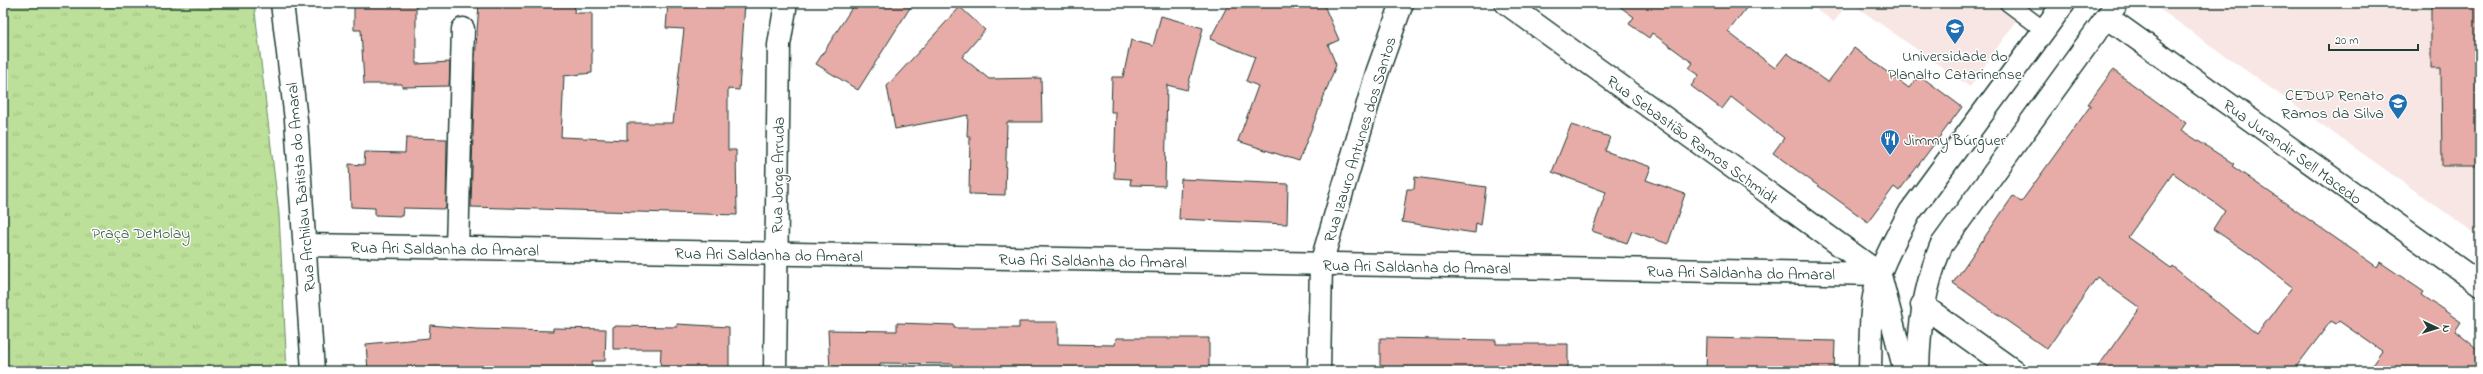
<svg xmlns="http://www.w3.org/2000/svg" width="2483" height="374" font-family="'Indie Flower',sans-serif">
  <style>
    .built { fill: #f8e6e5 }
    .grass { fill: url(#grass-tufts); stroke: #6e8e66 }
    .building { fill: #e7aca8; stroke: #1f3d34; fill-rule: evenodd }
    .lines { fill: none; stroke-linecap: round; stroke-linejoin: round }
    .lane-casing { stroke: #1f3d34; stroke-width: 19 }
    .street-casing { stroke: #1f3d34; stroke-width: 25 }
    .secondary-casing { stroke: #1f3d34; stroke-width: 25 }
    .lane { stroke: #fff; stroke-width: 16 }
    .street { stroke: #fff; stroke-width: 22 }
    .secondary { stroke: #fff; stroke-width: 22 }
    .labels { text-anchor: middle; stroke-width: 3; stroke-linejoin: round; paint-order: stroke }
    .poi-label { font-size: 16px; fill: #1f3d34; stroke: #fff }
    .street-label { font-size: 16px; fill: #1f3d34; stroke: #fff }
    .park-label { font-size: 16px; fill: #3e5d48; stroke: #fff }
  </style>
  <defs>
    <pattern id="grass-tufts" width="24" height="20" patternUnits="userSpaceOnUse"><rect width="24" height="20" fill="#bcdf99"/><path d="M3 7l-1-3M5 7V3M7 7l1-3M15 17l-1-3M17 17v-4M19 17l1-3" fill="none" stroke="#a1c084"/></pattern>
  </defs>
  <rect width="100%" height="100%" fill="#fff"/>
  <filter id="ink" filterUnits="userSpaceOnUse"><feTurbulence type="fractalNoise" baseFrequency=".025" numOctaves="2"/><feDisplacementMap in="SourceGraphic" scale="8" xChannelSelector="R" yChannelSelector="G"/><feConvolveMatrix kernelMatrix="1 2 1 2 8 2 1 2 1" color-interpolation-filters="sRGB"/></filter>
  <g filter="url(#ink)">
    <!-- built -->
    <g class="built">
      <polygon points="1808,3 1848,3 1834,22"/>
      <polygon points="1851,3 2028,3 1970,87"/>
      <polygon points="2151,3 2480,3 2480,237"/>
    </g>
    <!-- grass -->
    <polygon class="grass" points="3,3 254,3 279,214 287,371 3,371"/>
    <!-- building -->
    <g class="building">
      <polygon points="354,3 416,3 416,64 450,62 449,86 402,87 402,84 364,84 361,30 354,30"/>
      <polygon points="479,3 575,3 574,13 592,13 592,73 564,76 561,137 627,140 627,123 673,123 684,29 666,28 668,3 745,3 739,90 728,89 728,150 736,150 737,215 471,207 475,61"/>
      <polygon points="855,3 913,3 858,90 816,64"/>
      <polygon points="1229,3 1323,3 1339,40 1328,45 1336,65 1299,161 1238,141 1258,86 1246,81 1255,57 1210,39"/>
      <polygon points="1615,3 1750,3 1728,32 1775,68 1787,53 1828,82 1854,48 1909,88 1919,75 1962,107 1899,191 1894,187 1868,222 1773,153 1784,138 1731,97 1722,109 1691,86 1699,75 1689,68 1693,63 1652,33 1649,38 1629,24 1634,17"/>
      <polygon points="2431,3 2480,3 2480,166 2442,166 2441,68 2431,68"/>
      <polygon points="960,7 985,30 962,57 989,79 1041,78 1042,122 1007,122 1005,195 969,194 970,136 967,136 968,115 895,129 887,86"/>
      <polygon points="1161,16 1203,28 1187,90 1167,85 1165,186 1130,185 1131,179 1114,178 1116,112 1111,112 1112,77 1123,77 1131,40 1153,46"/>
      <path d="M2113,70L2186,123L2181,130L2234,164L2232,166L2377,267L2380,262L2424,292L2422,295L2461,322L2455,331L2480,351V371H2368L2382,351L2339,321L2336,324L2331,321L2293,371H2095L2140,308L2097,277L2047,349L1953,283L2013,196L2021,202L2091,105L2088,104ZM2173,173L2225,210L2213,229L2250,254L2292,287L2257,334L2172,266L2171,268L2128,237Z"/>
      <polygon points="1571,125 1610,137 1605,151 1651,167 1646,180 1685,194 1668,244 1632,231 1627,243 1592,231 1606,192 1552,172"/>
      <polygon points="406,138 447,139 446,209 403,208 402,216 375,215 375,208 351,207 349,164 364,165 365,152 405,153"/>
      <polygon points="1415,177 1486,187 1481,225 1476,223 1475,233 1402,222 1407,189 1414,189"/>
      <polygon points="1181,179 1288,184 1287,224 1179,219"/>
      <polygon points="1019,322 1058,322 1058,344 1115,345 1116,338 1209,338 1209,371 953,371 953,364 880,363 880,371 830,371 828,330 897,331 897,323 954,325 954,328 1019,328"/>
      <polygon points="677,324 729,327 729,371 660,371 661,349 613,349 613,326 677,327"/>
      <polygon points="430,325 476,329 553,331 553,328 606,329 605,361 592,361 593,371 368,371 366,344 429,338"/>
      <polygon points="1380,338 1496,340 1496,344 1568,344 1568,371 1380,371"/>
      <polygon points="1707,338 1835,341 1834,371 1706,371"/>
    </g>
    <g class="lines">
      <defs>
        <polyline id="lane" points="2008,3 2044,30"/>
        <g id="street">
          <polyline points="282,3 296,120 313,371"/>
          <polyline points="1506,3 1880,274"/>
          <polyline points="2107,17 2480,284"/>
          <polyline points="306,245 1880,274"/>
          <polyline points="457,248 463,29"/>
          <polyline points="1922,305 2014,371"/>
          <polyline points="775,371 779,45 786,3"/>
          <polyline points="1319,371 1321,264 1377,73 1402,3"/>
        </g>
        <g id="secondary">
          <polyline points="1881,279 1905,371"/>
          <path d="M1870,371C1871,339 1869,303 1880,273C1888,251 1899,232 1910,212L2064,3"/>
          <path d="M1918,371C1919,325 1924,289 1941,246L2117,3"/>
        </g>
      </defs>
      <!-- lane casing -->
      <use href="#lane" class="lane-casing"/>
      <!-- street casing -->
      <use href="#street" class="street-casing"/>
      <!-- secondary casing -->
      <use href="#secondary" class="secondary-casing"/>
      <!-- lane -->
      <use href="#lane" class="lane"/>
      <!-- street -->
      <use href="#street" class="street"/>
      <!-- secondary -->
      <use href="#secondary" class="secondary"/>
    </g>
  </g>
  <!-- icons -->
  <defs>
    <symbol id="university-pin" viewBox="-11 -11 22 30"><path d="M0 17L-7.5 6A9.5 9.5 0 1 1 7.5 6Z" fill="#1f6fb2" stroke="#fff"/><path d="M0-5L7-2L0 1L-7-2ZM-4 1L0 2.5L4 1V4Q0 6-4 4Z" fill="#fff"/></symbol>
    <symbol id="restaurant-pin" viewBox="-11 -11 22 30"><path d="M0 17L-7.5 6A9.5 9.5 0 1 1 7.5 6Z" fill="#1f6fb2" stroke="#fff"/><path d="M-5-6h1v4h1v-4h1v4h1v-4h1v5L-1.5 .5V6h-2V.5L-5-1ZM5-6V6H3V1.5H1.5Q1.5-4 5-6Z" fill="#fff"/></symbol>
  </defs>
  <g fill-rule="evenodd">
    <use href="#university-pin" x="1944" y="17" width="22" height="30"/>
    <use href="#university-pin" x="2387" y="92" width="22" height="30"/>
    <use href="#restaurant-pin" x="1879" y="128" width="22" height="30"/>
  </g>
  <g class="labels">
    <!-- poi labels -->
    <g class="poi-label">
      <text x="1955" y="61">Universidade do<tspan x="1955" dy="18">Planalto Catarinense</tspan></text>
      <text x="2384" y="100" text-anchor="end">CEDUP Renato<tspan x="2384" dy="18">Ramos da Silva</tspan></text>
      <text x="1904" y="145" text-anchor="start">Jimmy Búrguer</text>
    </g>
    <!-- street labels -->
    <g class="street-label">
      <text transform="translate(1359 139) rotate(-73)" y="6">Rua Izauro Antunes dos Santos</text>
      <text transform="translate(1693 139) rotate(36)" y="6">Rua Sebastião Ramos Schmidt</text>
      <text transform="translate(2293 151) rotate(36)" y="6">Rua Jurandir Sell Macedo</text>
      <text transform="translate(777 175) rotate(-89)" y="6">Rua Jorge Arruda</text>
      <text transform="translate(300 187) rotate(-95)" y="6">Rua Archilau Batista do Amaral</text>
      <text transform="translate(445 248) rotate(1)" y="6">Rua Ari Saldanha do Amaral</text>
      <text transform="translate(769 254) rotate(1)" y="6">Rua Ari Saldanha do Amaral</text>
      <text transform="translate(1093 260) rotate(1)" y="6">Rua Ari Saldanha do Amaral</text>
      <text transform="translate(1417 266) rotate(1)" y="6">Rua Ari Saldanha do Amaral</text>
      <text transform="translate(1741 272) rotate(1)" y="6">Rua Ari Saldanha do Amaral</text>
    </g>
    <!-- park labels -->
    <g class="park-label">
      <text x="141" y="238">Praça DeMolay</text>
    </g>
  </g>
  <!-- margin -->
  <rect width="2483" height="374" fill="none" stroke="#fff" stroke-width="16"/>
  <rect x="8" y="8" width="2467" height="358" fill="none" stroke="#1f3d34" stroke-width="1.5" filter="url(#ink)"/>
  <!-- north arrow -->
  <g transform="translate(2437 328) rotate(94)" stroke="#ffffff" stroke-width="3" paint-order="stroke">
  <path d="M0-3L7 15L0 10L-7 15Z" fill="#1f3d34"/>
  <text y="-6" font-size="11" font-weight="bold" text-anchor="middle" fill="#1f3d34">N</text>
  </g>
  <!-- scale -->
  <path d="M2329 44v6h89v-6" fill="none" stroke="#1f3d34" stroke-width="2"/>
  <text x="2335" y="44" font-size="12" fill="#1f3d34" stroke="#ffffff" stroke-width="3" paint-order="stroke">20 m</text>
</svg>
